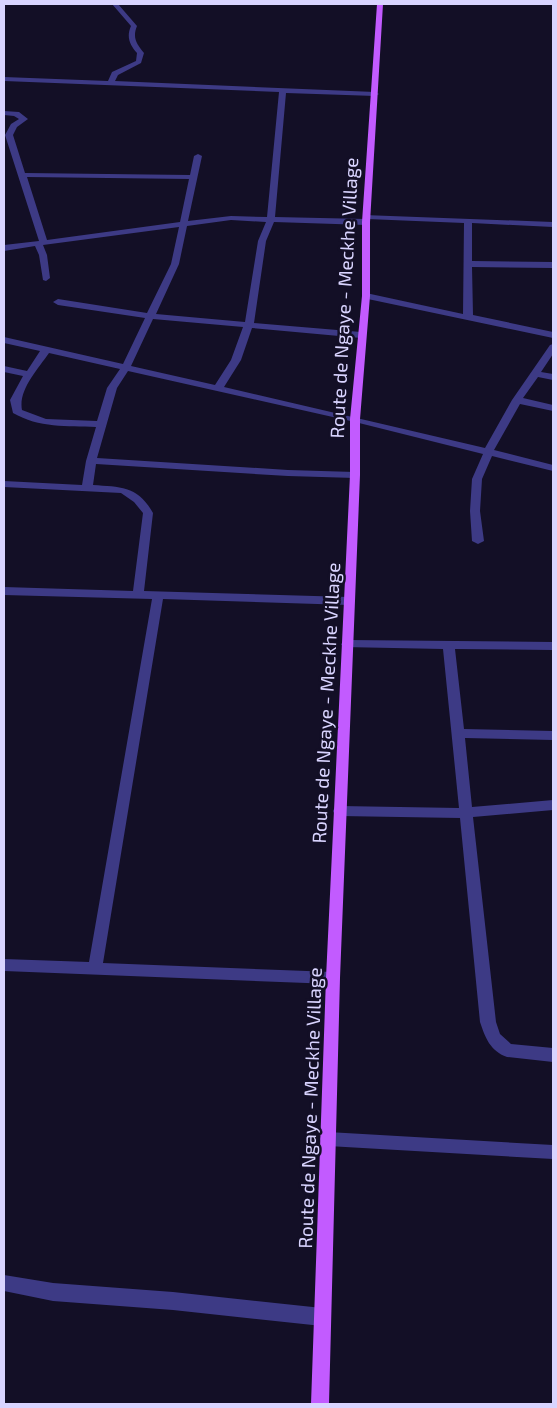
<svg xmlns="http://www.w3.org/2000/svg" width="557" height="1408" font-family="'Exo 2',sans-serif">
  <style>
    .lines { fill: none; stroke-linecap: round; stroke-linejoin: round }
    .minor { fill: #3d3a85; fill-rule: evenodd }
    .major { fill: #c25bff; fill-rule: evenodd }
    .labels { text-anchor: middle; stroke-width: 5; stroke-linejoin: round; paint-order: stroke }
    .street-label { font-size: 19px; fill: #d9d4ff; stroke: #130f26 }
  </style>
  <rect width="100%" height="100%" fill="#130f26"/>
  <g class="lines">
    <!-- minor -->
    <g class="minor">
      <path d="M112,4H118L137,26C132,38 137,44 144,53L141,63L118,75L115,81L375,92L379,94L375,96L286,93L275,217L366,219L370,222L366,225L274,222L266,241L254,323L361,332L366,335L361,338L252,328L241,360L224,387L485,448L512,400L550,345L553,344V354L541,372L553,374V380L538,377L523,398L553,405V411L520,404L494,450L553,465V471L492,456L482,479L480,511L484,541L478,544L472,541L470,511L472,479L483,454L355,422L128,371L117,388L97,458L288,470L355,472L360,475L355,478L288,476L96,464L93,485C121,487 138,486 153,513L144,591L349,597L355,601L349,605L163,599L103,963L333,972L338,974L340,978L338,982L333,984L4,971V959L89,962L152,599L4,595V587L133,591L143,513L134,502L121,493L4,487V481L82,485L86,461L96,427C67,426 39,428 13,413L10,400L23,376L4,372V366L27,371L40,351L4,343V337L123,364L145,318L58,305L53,302L58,299L147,313L171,264L179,227L43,245L47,255L50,278L46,281L43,280L39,255L35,246L4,251V245L39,241L5,135L11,124L19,119L14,116L4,115V111L19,112L28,119L17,127L13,135L25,173L190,175L194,156L198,154L202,156L188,221L231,216L267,217L279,92L4,81V77L108,81L112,72L136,61L137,53C130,45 126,37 131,26ZM27,177L189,179L180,222L47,240ZM231,220L266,222L258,241L245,322L156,314L179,264L187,226ZM153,319L243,327L231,360L215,385L131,366ZM49,353L120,369L107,388L97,421L46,419L22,410C18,390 38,369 49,353Z"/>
      <polygon points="364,215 553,222 553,227 472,223 472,261 553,262 553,268 472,267 473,315 553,332 553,338 363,298 362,296 366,293 463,314 464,223 367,219 363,217"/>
      <path d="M347,640L553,642V650L455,649L464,729L553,731V740L465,738L472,807L553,800V810L473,817L496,1022L500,1034L511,1044L553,1048V1062L507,1057C490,1051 485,1037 480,1022L460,818L340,816L335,815L333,811L335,807L340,806L459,808L443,649L343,647L341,644Z"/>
      <polygon points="328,1132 553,1145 553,1159 328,1146 322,1144 320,1139 322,1134"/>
      <polygon points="4,1275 53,1283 173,1292 322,1308 328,1311 331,1317 328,1323 322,1326 173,1310 53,1301 4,1291"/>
    </g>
    <!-- major -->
    <polygon class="major" points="377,4 383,4 370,222 370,296 360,419 360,475 340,978 329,1404 311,1404 326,978 350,475 350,419 362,296 362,222"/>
  </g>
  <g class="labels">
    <!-- street labels -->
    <g class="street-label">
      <text transform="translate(344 298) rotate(-87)" y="7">Route de Ngaye - Meckhe Village</text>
      <text transform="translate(326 703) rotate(-87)" y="7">Route de Ngaye - Meckhe Village</text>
      <text transform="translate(310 1108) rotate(-88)" y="7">Route de Ngaye - Meckhe Village</text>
    </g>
  </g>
  <!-- border -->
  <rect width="557" height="1408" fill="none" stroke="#d9d4ff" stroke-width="10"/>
</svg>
